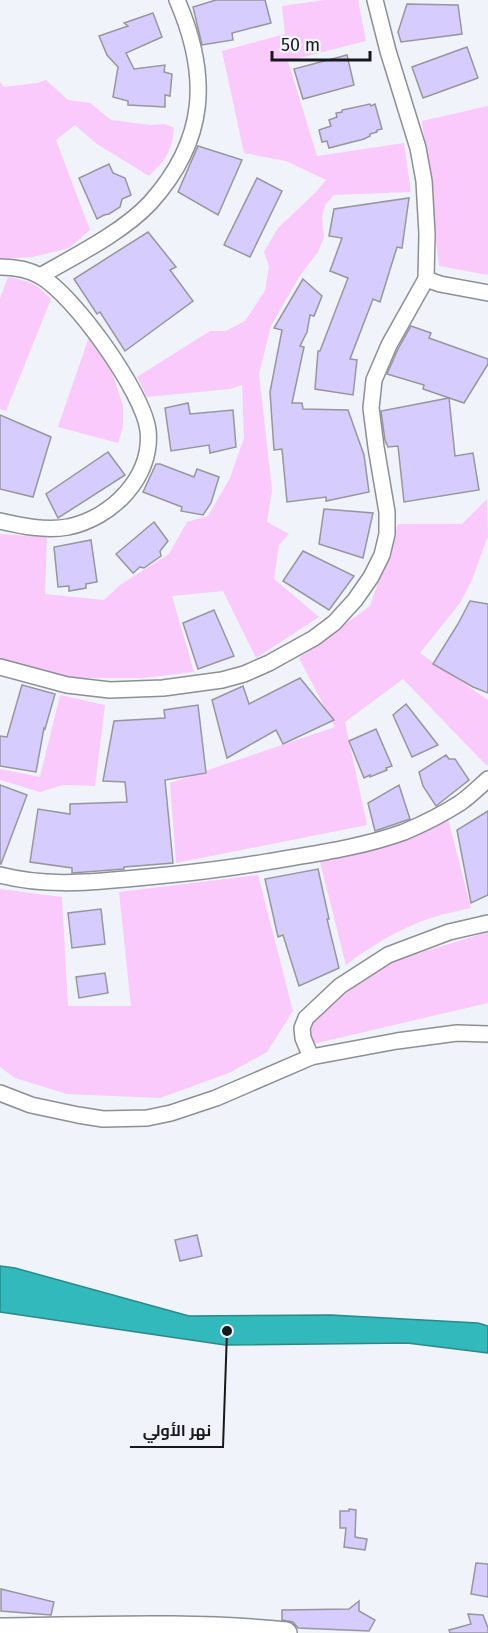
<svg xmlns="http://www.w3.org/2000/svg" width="488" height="1633" font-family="'Fira Sans',Cairo,sans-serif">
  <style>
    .green { fill: #f9cafb }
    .water { fill: #31b9bb; stroke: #29898b; stroke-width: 1.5 }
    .building { fill: #d6cdfe; stroke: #97969c; stroke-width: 1.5 }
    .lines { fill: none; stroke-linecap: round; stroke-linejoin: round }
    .minor-casing { stroke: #8c8f94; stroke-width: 18 }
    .secondary-casing { stroke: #8c8f94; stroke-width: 24 }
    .minor { stroke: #fff; stroke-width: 15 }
    .secondary { stroke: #fff; stroke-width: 21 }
    .leader { fill: none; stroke: #17181a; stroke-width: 2 }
    .callout-dot { fill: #17181a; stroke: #f0f4fa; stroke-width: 2 }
    .callout-label { font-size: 16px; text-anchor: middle; font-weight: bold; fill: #17181a; stroke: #f0f4fa; stroke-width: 4.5; stroke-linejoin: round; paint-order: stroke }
  </style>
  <rect width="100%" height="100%" fill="#f0f4fa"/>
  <!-- green -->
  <g class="green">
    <polygon points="325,0 358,0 366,41 288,61 317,156 404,143 411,192 334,195 325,205 322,217 324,237 318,252 299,277 271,326 259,374 272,490 267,522 289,534 279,545 274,579 319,617 256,658 223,591 172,596 194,672 144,678 69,678 0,659 0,534 47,537 45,594 104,600 120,585 169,554 187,522 208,516 230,478 244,438 242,385 230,389 147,397 137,377 210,331 226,331 245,321 265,291 269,266 264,252 278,228 316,192 326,180 286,161 244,153 222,51 285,34 282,6"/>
    <path d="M46,80L68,100L90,103L111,120L150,125L165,124L174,128C172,151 166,160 149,176L97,144L75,125L56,140L90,230L69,248L33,257L0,259V82L4,87L37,83Z"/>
    <polygon points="488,106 488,275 439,266 422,121"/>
    <path d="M8,277C29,281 36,283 51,299L6,411L0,409V298Z"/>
    <polygon points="89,337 108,360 123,406 123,426 118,443 58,427"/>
    <polygon points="487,499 488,538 487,538 472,580 460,603 420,653 488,700 488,764 487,766 403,679 345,722 367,825 176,863 170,783 335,727 299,658 370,606 398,524 462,524"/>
    <polygon points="60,695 105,705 95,786 63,785 40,792 0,780 0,769 40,777"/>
    <path d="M447,815L471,908C459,911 446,913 434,917C402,927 372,945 346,965L320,862L392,845L413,836Z"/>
    <polygon points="258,875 293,1011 267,1052 229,1073 160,1098 67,1094 15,1078 0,1067 0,889 62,897 68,1006 131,1006 119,892"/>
    <polygon points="488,932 488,1003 313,1044 310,1033 313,1023 318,1015 344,994 393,961"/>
  </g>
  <!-- water -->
  <polygon class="water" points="0,1266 15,1268 189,1316 331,1315 478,1323 488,1326 488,1353 407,1343 225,1345 0,1312"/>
  <!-- building -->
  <g class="building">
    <polygon points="216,0 265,0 271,23 232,33 233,40 202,45 193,7"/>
    <polygon points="407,4 458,5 462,34 401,42 398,32"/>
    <polygon points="153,13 162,37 126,53 134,69 165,65 164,72 172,74 170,96 165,95 165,107 128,105 128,101 113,97 118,67 107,55 99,36 128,26 124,23"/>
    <polygon points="467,47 478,78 423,98 412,67"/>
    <polygon points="347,55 354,85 303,99 294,69"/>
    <polygon points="370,104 371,106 375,104 382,129 377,130 377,132 370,134 370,136 364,139 329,148 327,141 322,142 319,130 331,126 329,120 337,117 336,113 342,112 342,110"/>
    <polygon points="198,146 242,160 218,215 178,192"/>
    <polygon points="109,164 113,173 125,178 131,195 122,199 120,207 109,214 104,215 97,219 79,178"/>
    <polygon points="257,178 282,191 250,257 224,245"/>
    <polygon points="409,198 402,248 397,247 380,302 373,299 350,359 357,360 353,395 315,389 318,351 320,351 348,278 330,271 342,238 329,236 334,209"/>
    <polygon points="148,232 176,267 170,270 193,301 125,351 100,312 97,314 74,279"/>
    <polygon points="303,279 322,296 314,316 310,315 307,332 300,346 304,347 292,403 302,403 303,409 348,410 364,455 369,492 326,501 326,497 287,502 282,449 274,450 270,392 282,330 274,328"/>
    <polygon points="411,326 431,333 429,338 488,359 488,364 464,403 423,389 424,385 387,374 398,349"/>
    <polygon points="449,398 455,456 473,453 479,490 404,502 398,446 388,447 385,440 381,411"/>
    <polygon points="188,403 190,414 233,410 236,447 210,453 209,445 171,451 165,408"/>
    <polygon points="0,415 51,437 33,497 0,489"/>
    <polygon points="108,452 125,475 58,518 46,494"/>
    <polygon points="156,464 160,464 194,477 197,469 219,477 211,503 203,515 181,511 182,507 143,492"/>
    <polygon points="324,509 373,513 363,558 319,544"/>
    <polygon points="154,522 168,541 160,551 161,556 144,568 140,567 133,573 116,554"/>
    <polygon points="91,540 97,582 86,584 86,588 69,591 69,586 58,587 54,547"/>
    <polygon points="303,551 354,576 329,610 283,581"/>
    <polygon points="470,601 488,604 488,693 473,687 433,664 458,624"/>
    <polygon points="214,610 234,656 198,669 183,623"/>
    <polygon points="300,678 334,720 283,744 276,730 227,758 212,700 243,686 249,704"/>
    <polygon points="22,685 55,694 45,729 44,728 36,772 0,766 0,736 7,737"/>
    <polygon points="406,704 438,745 412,757 393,715"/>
    <polygon points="198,705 206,773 165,780 173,863 124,867 124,869 72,873 72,868 30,862 38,809 70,814 70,804 127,802 125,782 103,781 114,721 165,718 164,710"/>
    <polygon points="376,729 392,766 386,768 387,770 370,777 370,775 364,778 349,741"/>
    <polygon points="446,755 449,759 455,759 469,780 436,806 423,786 419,772"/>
    <polygon points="0,785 27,795 1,864 0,864"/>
    <polygon points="399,785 410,819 375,831 368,803"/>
    <polygon points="488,811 488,895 471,903 457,830"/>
    <polygon points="318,869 329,919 327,919 339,968 299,986 283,935 278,937 265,879"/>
    <polygon points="101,909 105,944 72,948 68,913"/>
    <polygon points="105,973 108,993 79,998 76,977"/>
    <polygon points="197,1235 202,1256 180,1261 175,1240"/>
    <polygon points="349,1509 356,1510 355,1537 367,1539 365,1550 344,1547 346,1528 340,1528 340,1511 349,1511"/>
    <polygon points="476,1563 488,1564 488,1597 471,1594"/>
    <polygon points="1,1589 54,1602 51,1615 1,1611"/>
    <polygon points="359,1601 359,1611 375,1620 369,1631 298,1628 293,1622 282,1620 282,1610 349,1609"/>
    <polygon points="468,1614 483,1615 488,1628 488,1633 450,1633 449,1630 471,1624"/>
  </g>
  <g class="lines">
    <defs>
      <g id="minor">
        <path d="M0,267C14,267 28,269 40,276C74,295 143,392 148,430C153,477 112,518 68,527C45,531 22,526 0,521"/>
        <path d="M40,276C75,256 123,232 150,203C207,140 210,76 177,0"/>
        <polyline points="426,279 440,284 488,293"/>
        <polyline points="0,667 67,685 110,690 163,688 222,680 244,674 269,663 314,638 334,623 355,600 371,577 382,555 387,534 387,512 376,447 371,408 374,380 389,345 426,279 427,234 424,181 418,148 388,51 375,0"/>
        <path d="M0,875C42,886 84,883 126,879C173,875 220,870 266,862C312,854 360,848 404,832C423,824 443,814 460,803C470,796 479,787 488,779"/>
        <polyline points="311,1057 303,1038 302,1028 306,1018 340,986 388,955 449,932 488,923"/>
        <polyline points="0,1093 31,1105 78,1115 103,1119 147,1118 171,1113 216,1098 311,1057 397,1041 457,1033 488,1034"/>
      </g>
      <path id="secondary" d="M0,1629C95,1628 191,1623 286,1633"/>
    </defs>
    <!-- minor casing -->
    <use href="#minor" class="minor-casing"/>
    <!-- secondary casing -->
    <use href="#secondary" class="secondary-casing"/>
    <!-- minor -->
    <use href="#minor" class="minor"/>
    <!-- secondary -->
    <use href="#secondary" class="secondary"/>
  </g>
  <!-- callouts -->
  <path class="leader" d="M227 1331L223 1447H130"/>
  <circle class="callout-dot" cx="227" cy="1331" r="6"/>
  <g class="callout-label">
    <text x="177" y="1436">نهر الأولي</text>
  </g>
  <!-- scale -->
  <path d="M272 51v9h98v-9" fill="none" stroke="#17181a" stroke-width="3"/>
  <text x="281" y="51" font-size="18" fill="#17181a" stroke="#f0f4fa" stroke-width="4.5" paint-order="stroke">50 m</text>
</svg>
